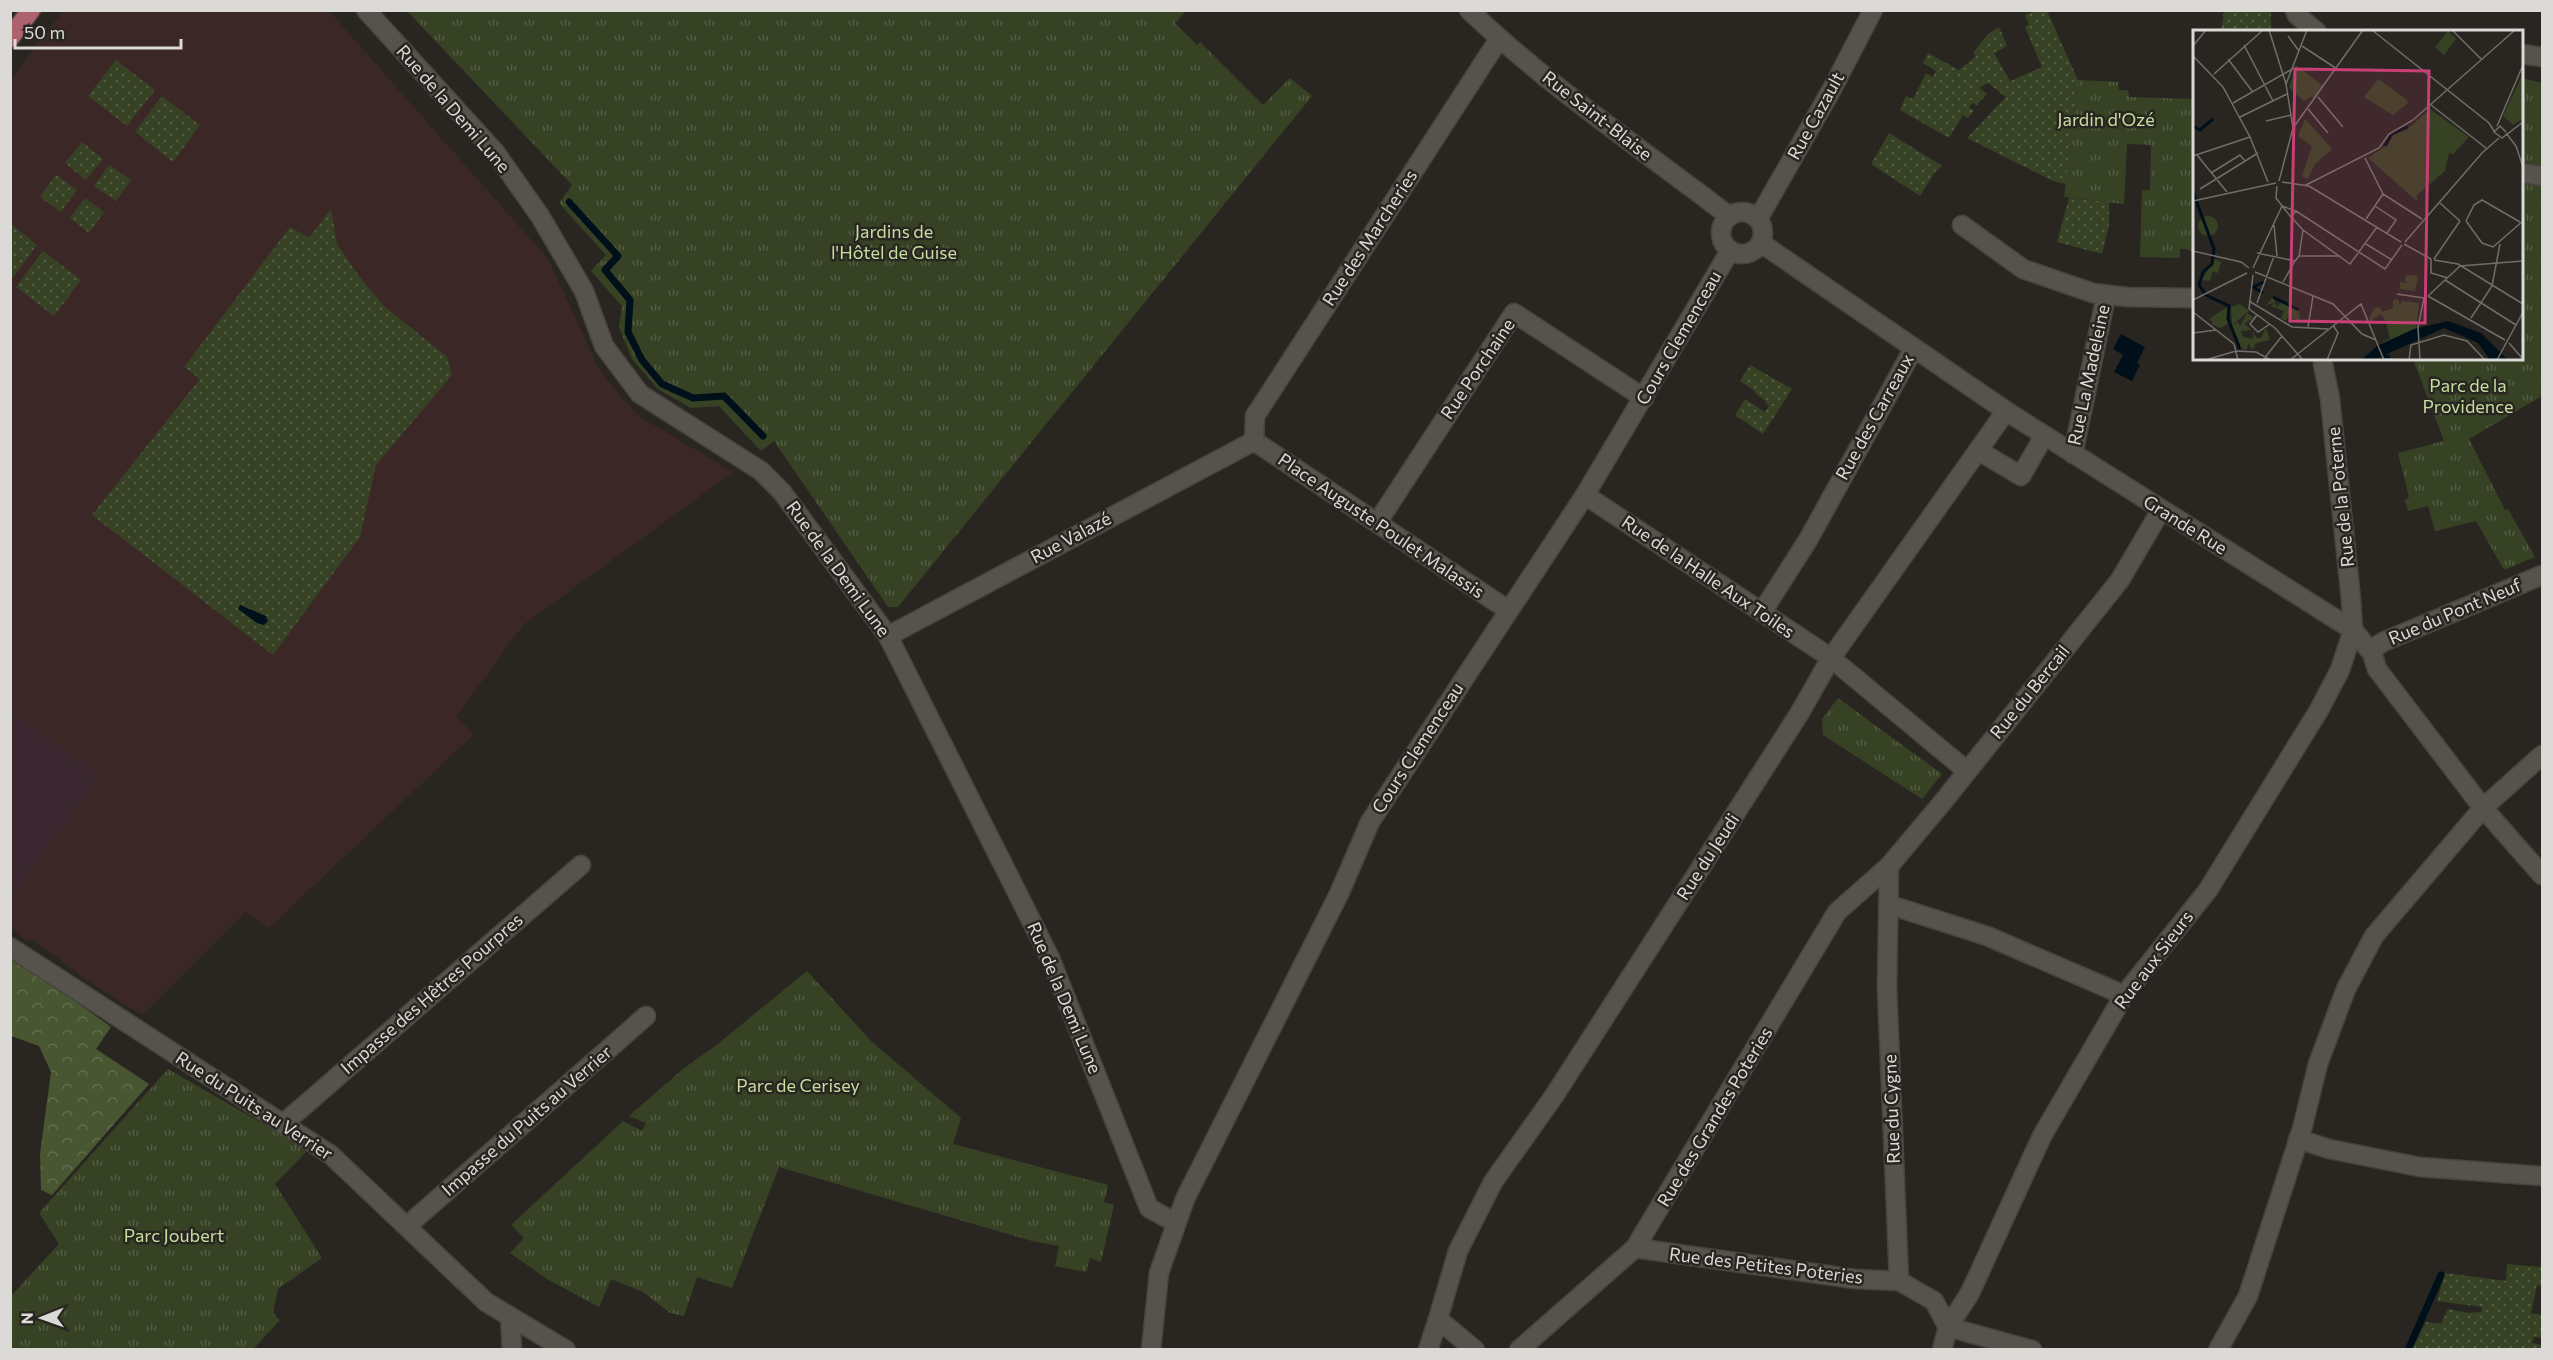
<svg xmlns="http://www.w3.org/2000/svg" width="2553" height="1360" font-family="Commissioner,sans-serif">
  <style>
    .commercial { fill: #3b2826 }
    .education { fill: #3a272f }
    .grass { fill: url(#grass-dots) }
    .forest { fill: url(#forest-crowns) }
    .park { fill: url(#park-tufts) }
    .water { fill: #00101a }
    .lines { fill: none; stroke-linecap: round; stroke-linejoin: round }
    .stream { stroke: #00101a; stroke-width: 7 }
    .minor-casing { stroke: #47443f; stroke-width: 21 }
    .major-casing { stroke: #47443f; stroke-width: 21 }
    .minor { stroke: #56524c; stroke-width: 18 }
    .major { stroke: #ad626e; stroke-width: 18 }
    .labels { text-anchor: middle; stroke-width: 5; stroke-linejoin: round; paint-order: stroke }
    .street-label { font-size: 18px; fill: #dcdad6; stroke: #292621 }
    .park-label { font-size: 18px; fill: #c6df9f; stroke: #292621 }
    .inset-river { fill: none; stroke: #00101a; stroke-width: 3 }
    .inset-road { fill: none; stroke: #716e69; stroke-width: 1.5 }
    .view { fill: #c73f74; fill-opacity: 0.15; stroke: #c73f74; stroke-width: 3 }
    .inset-edge { fill: none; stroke: #dcdad6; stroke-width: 3 }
  </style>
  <defs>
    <pattern id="grass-dots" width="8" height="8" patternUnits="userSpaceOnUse" patternTransform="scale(1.5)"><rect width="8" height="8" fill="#374224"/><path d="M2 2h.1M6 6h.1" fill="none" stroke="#535d43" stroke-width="1.8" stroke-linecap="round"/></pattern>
    <pattern id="forest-crowns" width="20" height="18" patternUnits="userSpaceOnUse" patternTransform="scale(1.5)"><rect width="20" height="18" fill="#485631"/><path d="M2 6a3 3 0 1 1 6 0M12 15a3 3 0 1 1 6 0" fill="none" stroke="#626e4e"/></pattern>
    <pattern id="park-tufts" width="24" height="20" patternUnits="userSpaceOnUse" patternTransform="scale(1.5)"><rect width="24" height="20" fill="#374224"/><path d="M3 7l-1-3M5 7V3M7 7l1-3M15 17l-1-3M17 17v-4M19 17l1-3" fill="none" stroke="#535d43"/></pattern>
  </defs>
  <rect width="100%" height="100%" fill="#292621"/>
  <!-- commercial -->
  <polygon class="commercial" points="63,11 329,11 548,259 598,367 618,394 640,417 733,472 523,625 456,717 474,734 269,928 245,912 142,1015 88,981 33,940 24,939 11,927 11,898 99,776 11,711 11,79"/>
  <!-- education -->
  <polygon class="education" points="11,711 99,776 11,898"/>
  <!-- grass -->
  <g class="grass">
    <polygon points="2035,11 2047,11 2078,80 2066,184 2053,181 1967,138 2006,97 1988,83 1979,88 1987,94 1977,105 1972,103 1969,107 1974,111 1968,118 1963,115 1949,138 1900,110 1906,96 1913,99 1926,73 1933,77 1936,71 1923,63 1928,53 1959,70 1976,56 1973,53 1987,35 1999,27 2007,46 1994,53 2010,81 2042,67 2025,27 2029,24 2025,15"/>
    <polygon points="2224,11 2271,11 2271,31 2221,31"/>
    <polygon points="116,60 155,90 127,126 88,96"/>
    <polygon points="162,96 200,125 173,162 135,132"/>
    <polygon points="1889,133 1942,166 1934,173 1920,196 1871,164"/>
    <polygon points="82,142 103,159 86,180 65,163"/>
    <polygon points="109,165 131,180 116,201 94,186"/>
    <polygon points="56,175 77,190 61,212 40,197"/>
    <polygon points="85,198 104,212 89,233 70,218"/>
    <polygon points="2069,198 2109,202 2109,225 2102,254 2057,242"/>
    <polygon points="331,209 337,244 358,275 384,306 447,357 452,375 376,465 360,537 273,655 92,515 200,379 184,367 290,227 309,238"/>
    <polygon points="11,224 37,245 11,280 10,280"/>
    <polygon points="43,251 81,280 54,316 16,287"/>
    <polygon points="1750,365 1792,389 1763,434 1735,415 1745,399 1765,412 1769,406 1765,403 1766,401 1755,393 1755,391 1740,381"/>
    <polygon points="2541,1263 2542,1286 2537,1285 2531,1313 2542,1315 2542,1338 2534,1337 2532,1343 2542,1345 2542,1349 2412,1349 2426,1322 2441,1324 2448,1309 2469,1313 2481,1312 2482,1307 2437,1301 2445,1273 2506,1281 2507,1264 2540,1267"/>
  </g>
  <!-- forest -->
  <polygon class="forest" points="11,955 111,1027 96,1049 149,1084 52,1195 41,1190 40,1154 51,1072 39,1046 11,1036"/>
  <!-- park -->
  <g class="park">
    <polygon points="407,11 1186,11 1175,23 1197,45 1200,42 1263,105 1290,78 1312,96 898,607 888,607 774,441 761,451 719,406 691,408 658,389 632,359 619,327 622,306 591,271 606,255 559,203 572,185"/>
    <polygon points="2522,78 2542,83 2542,396 2469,439 2505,510 2508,509 2535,557 2504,570 2476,521 2435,531 2428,506 2408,511 2405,500 2409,497 2398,453 2444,441 2413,359 2522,358"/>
    <polygon points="2078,80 2118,82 2119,90 2128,90 2129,97 2194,99 2194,258 2192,258 2193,253 2187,249 2180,249 2180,258 2140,257 2142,190 2150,190 2151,145 2127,144 2124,204 2064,197"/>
    <polygon points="1838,698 1942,774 1922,799 1823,735 1822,719"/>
    <polygon points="807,971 871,1041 961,1118 953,1144 1108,1185 1104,1202 1114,1205 1101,1262 1090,1258 1086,1272 1055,1266 1059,1246 1032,1241 779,1167 732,1288 697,1277 684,1316 670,1313 643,1292 611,1279 599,1307 547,1279 510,1253 524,1238 511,1225 623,1121 642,1131 646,1123 629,1116 683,1069 719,1043"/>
    <polygon points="168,1069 284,1136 306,1152 275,1184 322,1258 278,1289 273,1313 280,1320 253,1349 11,1349 11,1296 59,1244 39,1213"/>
  </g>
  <!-- water -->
  <g class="water">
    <polygon points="2121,334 2145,347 2137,363 2140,365 2132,381 2114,372 2123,355 2113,349"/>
    <polygon points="240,605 266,616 268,621 264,625 257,623 238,609"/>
  </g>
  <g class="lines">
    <!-- stream -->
    <g class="stream">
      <polyline points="569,202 618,256 605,270 630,300 628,332 642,360 662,384 693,398 724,396 763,436"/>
      <polyline points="2408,1350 2441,1275"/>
    </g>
    <defs>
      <g id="minor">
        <polyline points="366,10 495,152 540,216 584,291 604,346 640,394 761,471 782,492 888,636 1050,958 1149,1208 1176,1223"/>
        <path d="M1469,10C1549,87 1642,149 1729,216"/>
        <polyline points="2295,10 2297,15 2317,32"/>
        <polyline points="2522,54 2542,57"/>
        <polyline points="2522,173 2542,176"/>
        <circle cx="1742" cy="233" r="21"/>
        <polyline points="1758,219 1832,89 1873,10"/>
        <polyline points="1962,225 2023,269 2093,293 2127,297 2194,298"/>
        <polyline points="1761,243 2006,411 2353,630 2372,653 2377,669 2483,808 2542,875"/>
        <polyline points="1254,441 1255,416 1499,39"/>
        <polyline points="1254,441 1508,610"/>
        <polyline points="1979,451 2021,476 2044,436"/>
        <polyline points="2073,454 2106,296"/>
        <polyline points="1585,495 1831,658 1967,771"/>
        <polyline points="1377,523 1514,313 1644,398"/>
        <polyline points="1762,612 1808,540 1914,348"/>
        <polyline points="888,636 1254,441"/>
        <polyline points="2372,653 2375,647 2383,642 2542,575"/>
        <polyline points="1889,866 1887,988 1899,1281 1934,1301 1948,1327"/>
        <polyline points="1890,905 1987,936 2124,995"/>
        <polyline points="10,947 331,1155 486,1302 566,1350"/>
        <polyline points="283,1124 581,865"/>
        <polyline points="2298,1139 2329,1149 2420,1167 2542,1176"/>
        <polyline points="407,1226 646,1016"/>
        <polyline points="1635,1248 1855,1279 1899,1281"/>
        <polyline points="510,1317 512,1350"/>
        <polyline points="1438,1319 1458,1251 1493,1182 1554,1096 1673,911 1799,714 1831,658 2006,411"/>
        <polyline points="1948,1327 2032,1350"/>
        <polyline points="1151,1350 1159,1273 1185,1199 1339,894 1370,822 1585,495 1730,251"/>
        <polyline points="1428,1350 1438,1319 1475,1350"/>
        <polyline points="1519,1350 1635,1248 1837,912 1889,866 1942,803 2120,580 2161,510"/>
        <polyline points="1942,1350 1948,1327 1970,1293 2042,1136 2124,995 2208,890 2319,710 2340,670 2353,630 2351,599 2330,399 2323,364"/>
        <polyline points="2218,1350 2248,1296 2302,1129 2318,1064 2346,989 2374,936 2483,808 2542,755"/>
      </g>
      <polyline id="major" points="10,38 31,10"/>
    </defs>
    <!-- minor casing -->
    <use href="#minor" class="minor-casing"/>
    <!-- major casing -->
    <use href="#major" class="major-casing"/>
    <!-- minor -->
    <use href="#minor" class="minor"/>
    <!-- major -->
    <use href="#major" class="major"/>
  </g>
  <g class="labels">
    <!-- street labels -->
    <g class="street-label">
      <text transform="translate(453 109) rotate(49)" y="6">Rue de la Demi Lune</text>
      <text transform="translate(1597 116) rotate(38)" y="6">Rue Saint-Blaise</text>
      <text transform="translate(1816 116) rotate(-61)" y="6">Rue Cazault</text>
      <text transform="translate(1370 238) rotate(-57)" y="6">Rue des Marcheries</text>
      <text transform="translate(1679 338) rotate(-60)" y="6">Cours Clemenceau</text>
      <text transform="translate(1478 369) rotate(-56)" y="6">Rue Porchaine</text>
      <text transform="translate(2089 375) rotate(-78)" y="6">Rue La Madeleine</text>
      <text transform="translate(1875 417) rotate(-61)" y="6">Rue des Carreaux</text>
      <text transform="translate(2341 497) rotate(-96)" y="6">Rue de la Poterne</text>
      <text transform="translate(2185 525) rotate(32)" y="6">Grande Rue</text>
      <text transform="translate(1381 526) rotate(34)" y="6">Place Auguste Poulet Malassis</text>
      <text transform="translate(1071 538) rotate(-28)" y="6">Rue Valazé</text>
      <text transform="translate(838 569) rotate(54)" y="6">Rue de la Demi Lune</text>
      <text transform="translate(1708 577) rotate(34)" y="6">Rue de la Halle Aux Toiles</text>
      <text transform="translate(2455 612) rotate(-23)" y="6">Rue du Pont Neuf</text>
      <text transform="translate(2030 692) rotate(-51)" y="6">Rue du Bercail</text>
      <text transform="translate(1418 748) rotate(-57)" y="6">Cours Clemenceau</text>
      <text transform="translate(1708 857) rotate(-57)" y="6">Rue du Jeudi</text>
      <text transform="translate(2154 960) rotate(-53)" y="6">Rue aux Sieurs</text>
      <text transform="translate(432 994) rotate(-41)" y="6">Impasse des Hêtres Pourpres</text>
      <text transform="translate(1064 998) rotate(67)" y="6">Rue de la Demi Lune</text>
      <text transform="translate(254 1106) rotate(33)" y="6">Rue du Puits au Verrier</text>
      <text transform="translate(1892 1109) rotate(-92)" y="6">Rue du Cygne</text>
      <text transform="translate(1715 1117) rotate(-59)" y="6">Rue des Grandes Poteries</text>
      <text transform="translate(527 1121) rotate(-41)" y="6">Impasse du Puits au Verrier</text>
      <text transform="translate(1766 1266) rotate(7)" y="6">Rue des Petites Poteries</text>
    </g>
    <!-- park labels -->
    <g class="park-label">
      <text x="2106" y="126">Jardin d'Ozé</text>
      <text x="894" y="238">Jardins de<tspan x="894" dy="21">l'Hôtel de Guise</tspan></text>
      <text x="2468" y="392">Parc de la<tspan x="2468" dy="21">Providence</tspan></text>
      <text x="798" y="1092">Parc de Cerisey</text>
      <text x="174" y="1242">Parc Joubert</text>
    </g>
  </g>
  <!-- overview -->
  <g transform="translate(2193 30)">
    <rect width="330" height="330" fill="#292621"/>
    <path d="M185,49L213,69L215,73L200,85L171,67ZM80,267L84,277L88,272L106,280L107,291L95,287L93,291L88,288L91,281L78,276L81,273L73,275ZM34,277L36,293L27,298L18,294L20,292L16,289ZM54,283L61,288L51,294L59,300L48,301L50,307L60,309V301L63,308H68L73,298L77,310L63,313L59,320L56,313L53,320L48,318L39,295L45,292L47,296Z" fill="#374224"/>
    <path d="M255,1L263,9L251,25L242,17ZM103,35L130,56L122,69L119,66L111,71L96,58ZM330,43V89L320,95L310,86ZM237,79L276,107L260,124L256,123L252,141L224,165V171L175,128L191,117L200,103L217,97ZM112,89L139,119L122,134L115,149L109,146L119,116L105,106ZM5 196a10 10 0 1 1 20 0a10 10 0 1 1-20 0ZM21,229L28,232L25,243L19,242L17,251L9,250ZM213,245L225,246L222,261L207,259V252L218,253L212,251ZM205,269L207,275L209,271L226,273L223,299L187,314L197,308L193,292L188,284L177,291L176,287L182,278L187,277L189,282L200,278V270ZM47,274L56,281L39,295L38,277Z" fill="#374224"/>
    <path d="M255,291L288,303L315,330H297L285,313L251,298L181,330H168L184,316L221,299Z" fill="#00101a"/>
    <path class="inset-river" d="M0,96L7,100L20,89M192,116L199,104L215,97M0,162L21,219L19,234L10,242L6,255L13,265L36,276L35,289L47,319M70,263L60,257L71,252M80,267L106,280M186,330L197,327L188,325"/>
    <path class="inset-road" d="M76,0L93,54L100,98L86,151M179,0L296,93L301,101M259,0L289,30M95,6L106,21M51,15L80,71M0,16L13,0M109,16L144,39M0,26L30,57L57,107L75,152M35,29L59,61M21,44L70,0M93,54L114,0M125,67L150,97M40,73L101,38M238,75L293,118M115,79L135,103M47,87L94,64M73,91L98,85M304,96L330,35M100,98L170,0M313,102L307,96L301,102L309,108L330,92M313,103L323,116L330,137M4,125L34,162M0,126L57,107M172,128L190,164M18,143L47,125L52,131M89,152L116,156L208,212M113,155L186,118L196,104L220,90L322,0M84,156L83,168L87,173L89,176L98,187L103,181L89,176M7,159L65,123M190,164L229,189M0,171L83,153M247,173L267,191M182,176L203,190L194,203M103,181L192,239L209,215M98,187L110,200L157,234L184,197M173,189L190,164M273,191L289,213L300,217L330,191M273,191L281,175L289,170L327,192M81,195L84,226M212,212L289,123L306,108M173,214L199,230M211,214L238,229M0,221L48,232L56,238M64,223L102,231M106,226L110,200M238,229V243L255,248M241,229L267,191M241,230L265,234L330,274M102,231L106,226H147M267,236L330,231M60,238L89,176M62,242L140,274L169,304L183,310M60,245L56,279L82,298L110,330M252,250L323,295M90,252L102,231M204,264L231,268M235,266L312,310M235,266L267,236M0,270L54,243M56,271L99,297L135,299M64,273L81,226M0,282L41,314L45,330M64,285L57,294L65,302L77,294M278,288L299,256L307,214M115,297L120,266M0,303L23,300M316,313L330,329M191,329L210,330M12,330L43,321L63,322L78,330M70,330L89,306M97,330L168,274L191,330M134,330L145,303L140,295M216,330L218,315L251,305L274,311L292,330M227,330L225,297L231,268M304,330L330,282"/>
    <path class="view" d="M102,39L236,41L232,293L97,291Z"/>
    <rect width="330" height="330" class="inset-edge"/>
  </g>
  <!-- border -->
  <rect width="2553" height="1360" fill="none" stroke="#dcdad6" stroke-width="24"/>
  <!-- north arrow -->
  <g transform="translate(42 1318) rotate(269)" stroke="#292621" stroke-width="4.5" paint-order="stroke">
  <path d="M0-4.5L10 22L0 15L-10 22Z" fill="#dcdad6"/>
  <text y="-9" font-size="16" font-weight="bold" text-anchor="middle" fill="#dcdad6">N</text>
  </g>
  <!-- scale -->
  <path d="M15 39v9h166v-9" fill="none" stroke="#dcdad6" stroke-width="3"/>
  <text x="24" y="39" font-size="18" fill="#dcdad6" stroke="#292621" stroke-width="4.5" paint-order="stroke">50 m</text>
</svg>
